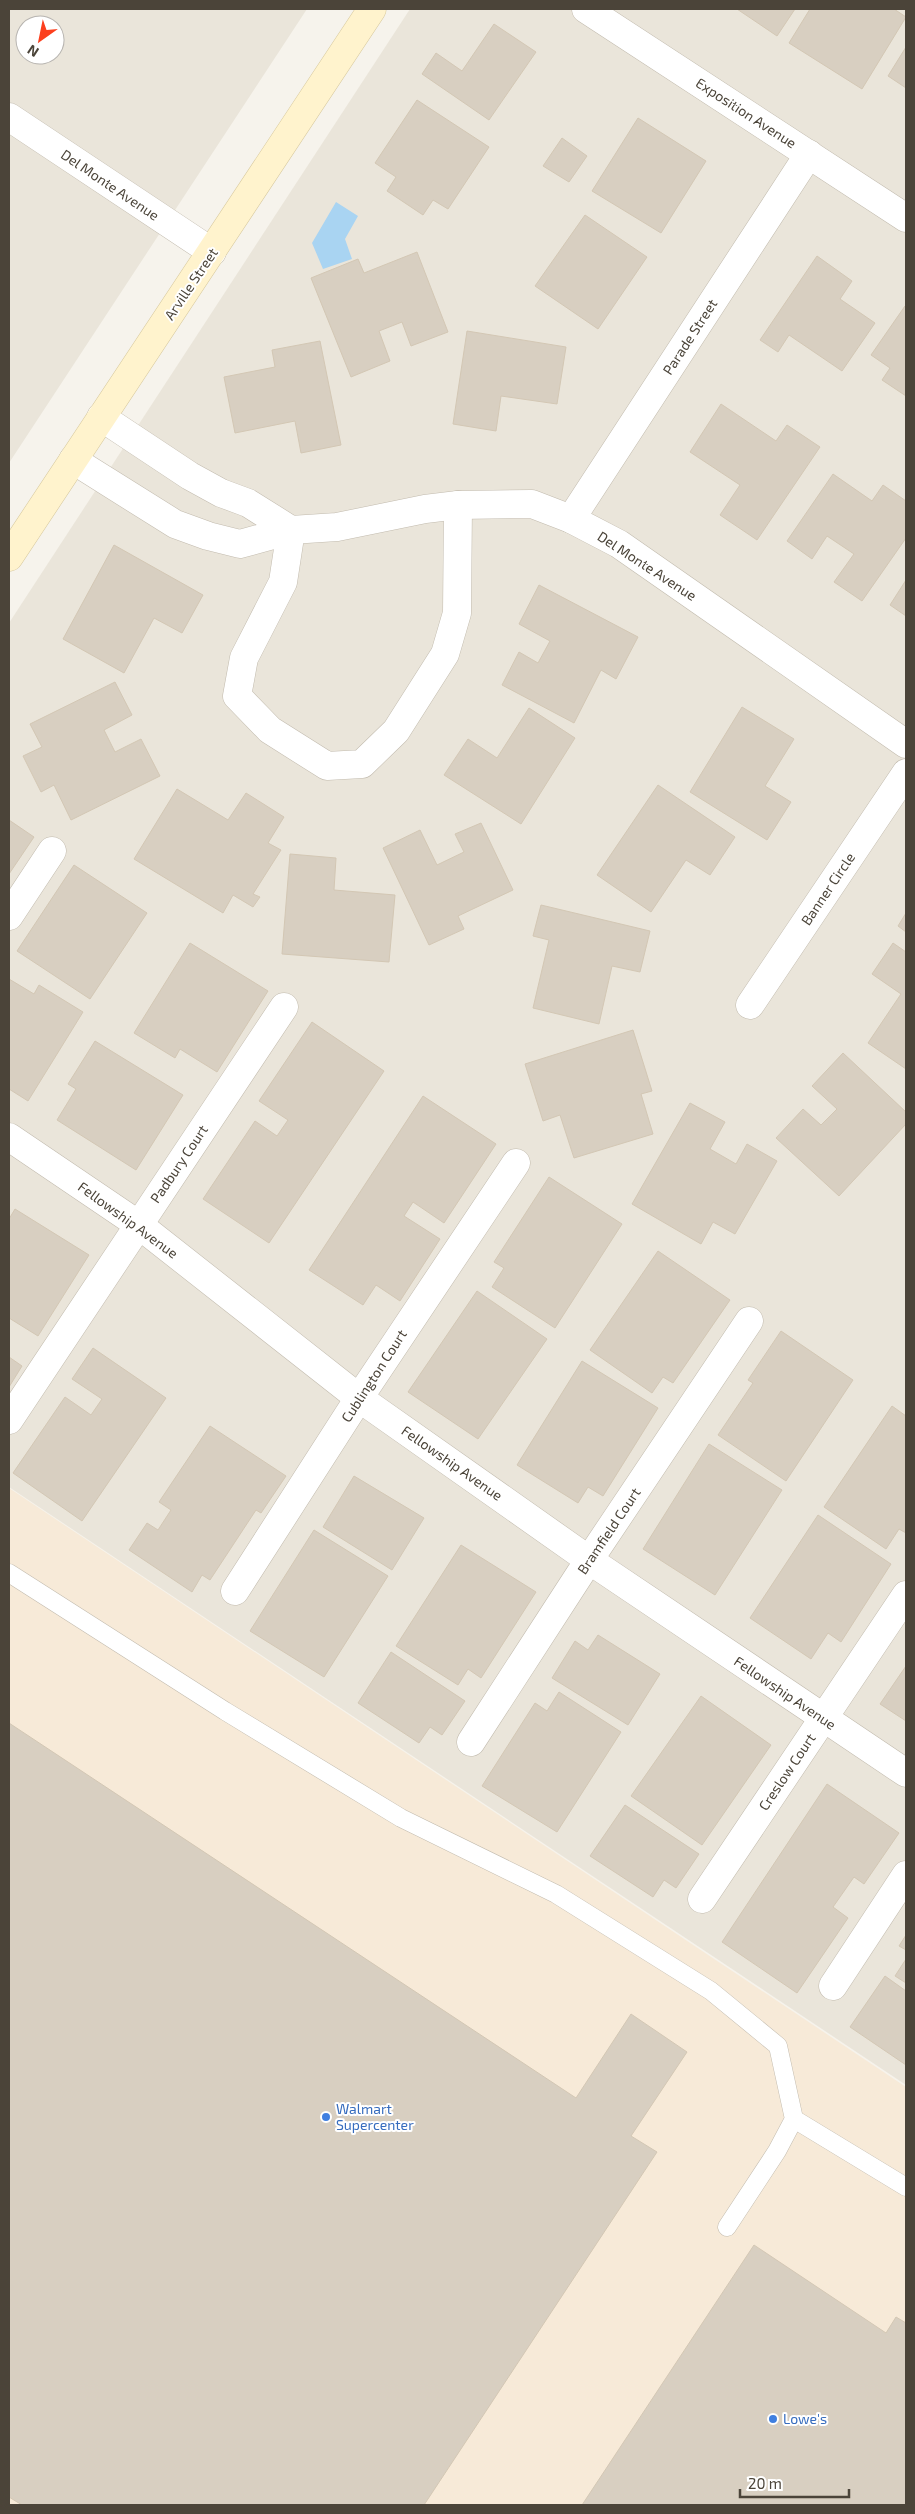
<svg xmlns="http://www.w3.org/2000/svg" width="915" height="2514" font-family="'Exo 2',sans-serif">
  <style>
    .residential { fill: #eae5da; fill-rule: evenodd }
    .commercial { fill: #f7ead8 }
    .water { fill: #a9d4f2 }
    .building { fill: #d8cfc1; stroke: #d3c7b4 }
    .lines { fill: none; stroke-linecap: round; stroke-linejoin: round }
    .lane-casing { stroke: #c2bbae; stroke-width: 19 }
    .street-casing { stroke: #c2bbae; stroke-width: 29 }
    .secondary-casing { stroke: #d6c79b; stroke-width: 29 }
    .lane { stroke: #fff; stroke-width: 18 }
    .street { stroke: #fff; stroke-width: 28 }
    .secondary { stroke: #fff3cd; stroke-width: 28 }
    .shop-dot { fill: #3f7fe0; stroke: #fff; stroke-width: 2 }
    .labels { text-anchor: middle; stroke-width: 4; stroke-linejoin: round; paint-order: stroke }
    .street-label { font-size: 14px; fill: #4b4439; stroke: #fff }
    .shop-label { font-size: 14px; fill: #366cbe; stroke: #fff; text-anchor: start }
  </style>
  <rect width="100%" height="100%" fill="#f6f3ec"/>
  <!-- residential -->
  <g class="residential">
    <path d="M9,9H307L9,463ZM25,25H55V55H25Z"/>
    <polygon points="410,9 906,9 906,2085 9,1487 9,623"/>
  </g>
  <!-- commercial -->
  <polygon class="commercial" points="9,1488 906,2087 906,2505 9,2505"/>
  <!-- water -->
  <polygon class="water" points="336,202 358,216 345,239 352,259 323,269 312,243"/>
  <!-- building -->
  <g class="building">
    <polygon points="737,9 795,9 777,36"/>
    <polygon points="810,9 894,9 906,17 862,89 789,43"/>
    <polygon points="494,24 536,52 489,120 422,74 436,53 462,71"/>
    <polygon points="906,47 906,88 888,76"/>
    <polygon points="417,100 489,147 448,209 433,200 423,215 387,191 396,177 375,163"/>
    <polygon points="638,118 706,161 661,233 592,191"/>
    <polygon points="562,138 587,156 569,182 543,166"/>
    <polygon points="585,215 647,257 598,329 535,286"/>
    <polygon points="417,252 448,332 411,346 402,322 379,331 390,361 351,377 311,278 358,259 364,273"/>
    <polygon points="817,256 852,281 840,299 875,323 842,371 789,335 778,352 760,340"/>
    <polygon points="905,306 906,307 906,396 882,380 890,368 871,355"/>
    <polygon points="467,331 566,347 557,404 501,396 496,431 453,424"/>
    <polygon points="320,341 341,445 301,453 295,421 235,433 224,377 275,367 272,350"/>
    <polygon points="721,404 776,441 787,425 820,447 757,540 720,515 740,485 690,452"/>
    <polygon points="833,474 872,501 883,485 906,501 906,538 862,601 834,582 854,554 827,536 812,559 787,541"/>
    <polygon points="114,545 203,595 182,633 154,618 124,673 63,639"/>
    <polygon points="906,580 906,616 890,605"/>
    <polygon points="539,585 638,637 616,679 601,670 574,723 502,685 519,652 538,663 550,641 519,624"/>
    <polygon points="115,682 132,715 104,730 115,752 141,739 160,776 71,820 54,785 41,792 23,756 42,747 30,724"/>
    <polygon points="742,707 794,739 765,786 791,802 767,840 690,792"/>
    <polygon points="529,708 575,738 521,824 444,775 468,739 497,758"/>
    <polygon points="658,785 735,837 710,875 686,860 651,912 597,875"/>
    <polygon points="177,789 228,820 246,793 284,817 268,843 281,850 253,894 260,897 253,907 233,895 223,913 134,859"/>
    <polygon points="9,820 34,837 9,874"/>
    <polygon points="481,823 513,890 458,916 464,929 429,945 383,848 420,830 437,865 464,852 455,834"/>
    <polygon points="290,854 336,858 334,890 395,895 389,962 282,954"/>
    <polygon points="74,865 147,913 90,999 17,951"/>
    <polygon points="541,905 650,931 640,972 612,966 599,1024 533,1008 549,940 533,936"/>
    <polygon points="906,913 906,932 898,926"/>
    <polygon points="190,943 268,991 217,1072 180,1049 175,1058 134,1033"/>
    <polygon points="893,943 906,952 906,1069 868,1043 901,994 872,974"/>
    <polygon points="9,979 34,994 39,985 83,1012 28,1101 9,1089"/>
    <polygon points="312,1022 384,1071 269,1243 203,1199 255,1121 277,1136 288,1120 259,1101"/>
    <polygon points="633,1030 652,1091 641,1094 653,1134 574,1158 560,1115 543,1121 525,1064"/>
    <polygon points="95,1041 183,1095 136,1170 57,1120 76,1089 68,1084"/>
    <polygon points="843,1053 906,1112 906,1124 839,1196 776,1138 803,1109 821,1125 837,1109 812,1086"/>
    <polygon points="423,1096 496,1144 444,1223 413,1202 404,1216 440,1239 400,1301 376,1285 363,1305 309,1270"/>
    <polygon points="690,1103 725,1122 710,1149 736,1164 747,1144 777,1161 735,1234 713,1222 701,1244 632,1204"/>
    <polygon points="549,1177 622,1224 555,1328 492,1287 504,1268 494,1262"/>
    <polygon points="15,1209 89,1255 38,1336 9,1318 9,1219"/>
    <polygon points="658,1251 730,1300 673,1383 663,1377 652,1393 590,1350"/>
    <polygon points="477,1291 547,1339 478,1439 408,1392"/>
    <polygon points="781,1331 853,1380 786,1481 718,1435 753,1383 748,1380"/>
    <polygon points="93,1348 166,1398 82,1521 13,1473 65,1397 91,1415 102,1399 72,1379"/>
    <polygon points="9,1357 22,1366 9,1387"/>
    <polygon points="582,1361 658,1408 603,1496 588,1487 578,1503 517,1465"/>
    <polygon points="892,1406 906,1416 906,1533 899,1529 886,1549 824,1507"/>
    <polygon points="210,1426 286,1476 261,1513 256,1510 210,1580 202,1575 192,1592 129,1550 147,1523 158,1530 171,1510 159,1502"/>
    <polygon points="709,1444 782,1490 715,1595 643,1549"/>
    <polygon points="354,1476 424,1518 392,1570 323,1527"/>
    <polygon points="818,1515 891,1564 841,1642 828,1633 811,1659 750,1618"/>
    <polygon points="314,1530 388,1576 324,1677 250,1631"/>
    <polygon points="461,1545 536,1592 481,1678 468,1669 458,1685 396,1646"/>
    <polygon points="598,1635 660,1674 628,1725 552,1678 575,1641 588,1650"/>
    <polygon points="391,1652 465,1701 442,1735 430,1727 419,1743 358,1703"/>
    <polygon points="906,1666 906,1721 880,1704"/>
    <polygon points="559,1692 621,1732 557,1832 482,1786 535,1703 547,1711"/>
    <polygon points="701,1696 771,1745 702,1845 631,1796"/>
    <polygon points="9,1723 576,2098 631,2014 687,2052 631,2136 657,2152 424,2505 22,2505 9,2497"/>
    <polygon points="827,1784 899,1833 864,1884 854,1877 833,1907 848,1918 797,1993 722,1942"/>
    <polygon points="625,1805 699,1854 676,1888 664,1880 653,1897 590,1856"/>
    <polygon points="906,1935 906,1950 899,1946"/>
    <polygon points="906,1959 906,1983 895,1976"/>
    <polygon points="885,1976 906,1991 906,2065 850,2027"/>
    <polygon points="754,2245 886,2333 896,2317 906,2323 906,2505 582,2505"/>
  </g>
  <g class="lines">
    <defs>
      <g id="lane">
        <polyline points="9,1573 225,1711 401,1818 556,1894 711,1991 778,2046 794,2119 777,2151 727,2227"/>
        <polyline points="794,2119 906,2187"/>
      </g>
      <g id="street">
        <polyline points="586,9 906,218"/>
        <polyline points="9,117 212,252"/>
        <polyline points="101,417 190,476 221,493 248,503 291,530"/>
        <polyline points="73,460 175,524 208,536 240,544 291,530 337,527 425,509 458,505 532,504 571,519 619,544 906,744"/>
        <polyline points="571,519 809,154"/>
        <polyline points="291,530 283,582 244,658 237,696 270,730 327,766 362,764 396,731 445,654 457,613 458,505"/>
        <polyline points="9,916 52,851"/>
        <polyline points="750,1005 906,773"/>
        <polyline points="9,1137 139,1225 359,1398 589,1560 906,1773"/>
        <polyline points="9,1420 284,1007"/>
        <polyline points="235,1591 359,1398 516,1163"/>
        <polyline points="471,1742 589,1560 749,1321"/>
        <polyline points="702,1899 906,1595"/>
        <polyline points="833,1986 906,1875"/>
      </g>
      <polyline id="secondary" points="9,557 372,9"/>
    </defs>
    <!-- lane casing -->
    <use href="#lane" class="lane-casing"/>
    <!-- street casing -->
    <use href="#street" class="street-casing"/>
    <!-- secondary casing -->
    <use href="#secondary" class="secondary-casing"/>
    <!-- lane -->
    <use href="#lane" class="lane"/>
    <!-- street -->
    <use href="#street" class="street"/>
    <!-- secondary -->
    <use href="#secondary" class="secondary"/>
  </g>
  <!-- markers -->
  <g class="shop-dot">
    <circle cx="326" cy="2117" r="5"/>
    <circle cx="773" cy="2419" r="5"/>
  </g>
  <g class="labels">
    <!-- street labels -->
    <g class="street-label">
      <text transform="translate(746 113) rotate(33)" y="5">Exposition Avenue</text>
      <text transform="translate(110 185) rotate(34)" y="5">Del Monte Avenue</text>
      <text transform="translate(191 284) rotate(-56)" y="5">Arville Street</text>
      <text transform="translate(690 337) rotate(-57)" y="5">Parade Street</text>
      <text transform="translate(647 566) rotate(33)" y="5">Del Monte Avenue</text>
      <text transform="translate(828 889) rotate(-56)" y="5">Banner Circle</text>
      <text transform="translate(179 1164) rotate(-56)" y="5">Padbury Court</text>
      <text transform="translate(128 1220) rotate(36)" y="5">Fellowship Avenue</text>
      <text transform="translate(374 1376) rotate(-57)" y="5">Cublington Court</text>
      <text transform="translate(452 1463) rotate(35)" y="5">Fellowship Avenue</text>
      <text transform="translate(609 1531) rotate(-56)" y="5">Bramfield Court</text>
      <text transform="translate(785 1693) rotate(34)" y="5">Fellowship Avenue</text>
      <text transform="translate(787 1772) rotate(-56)" y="5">Creslow Court</text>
    </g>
    <!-- shop labels -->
    <g class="shop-label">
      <text x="336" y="2114">Walmart<tspan x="336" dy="16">Supercenter</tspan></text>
      <text x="783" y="2424">Lowe's</text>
    </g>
  </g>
  <!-- border -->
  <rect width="915" height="2514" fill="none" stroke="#4b4439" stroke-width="20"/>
  <!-- north arrow -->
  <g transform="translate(40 40) rotate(213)"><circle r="24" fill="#ffffff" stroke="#b7b4b0"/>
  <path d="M0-4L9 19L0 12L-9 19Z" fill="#fc3f1d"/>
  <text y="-8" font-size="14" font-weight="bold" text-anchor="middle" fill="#4b4439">N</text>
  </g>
  <!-- scale -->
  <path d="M740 2489v8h109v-8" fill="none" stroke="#4b4439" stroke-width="2.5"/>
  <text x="748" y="2489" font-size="15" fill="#4b4439" stroke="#ffffff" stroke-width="4" paint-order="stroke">20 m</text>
</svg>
